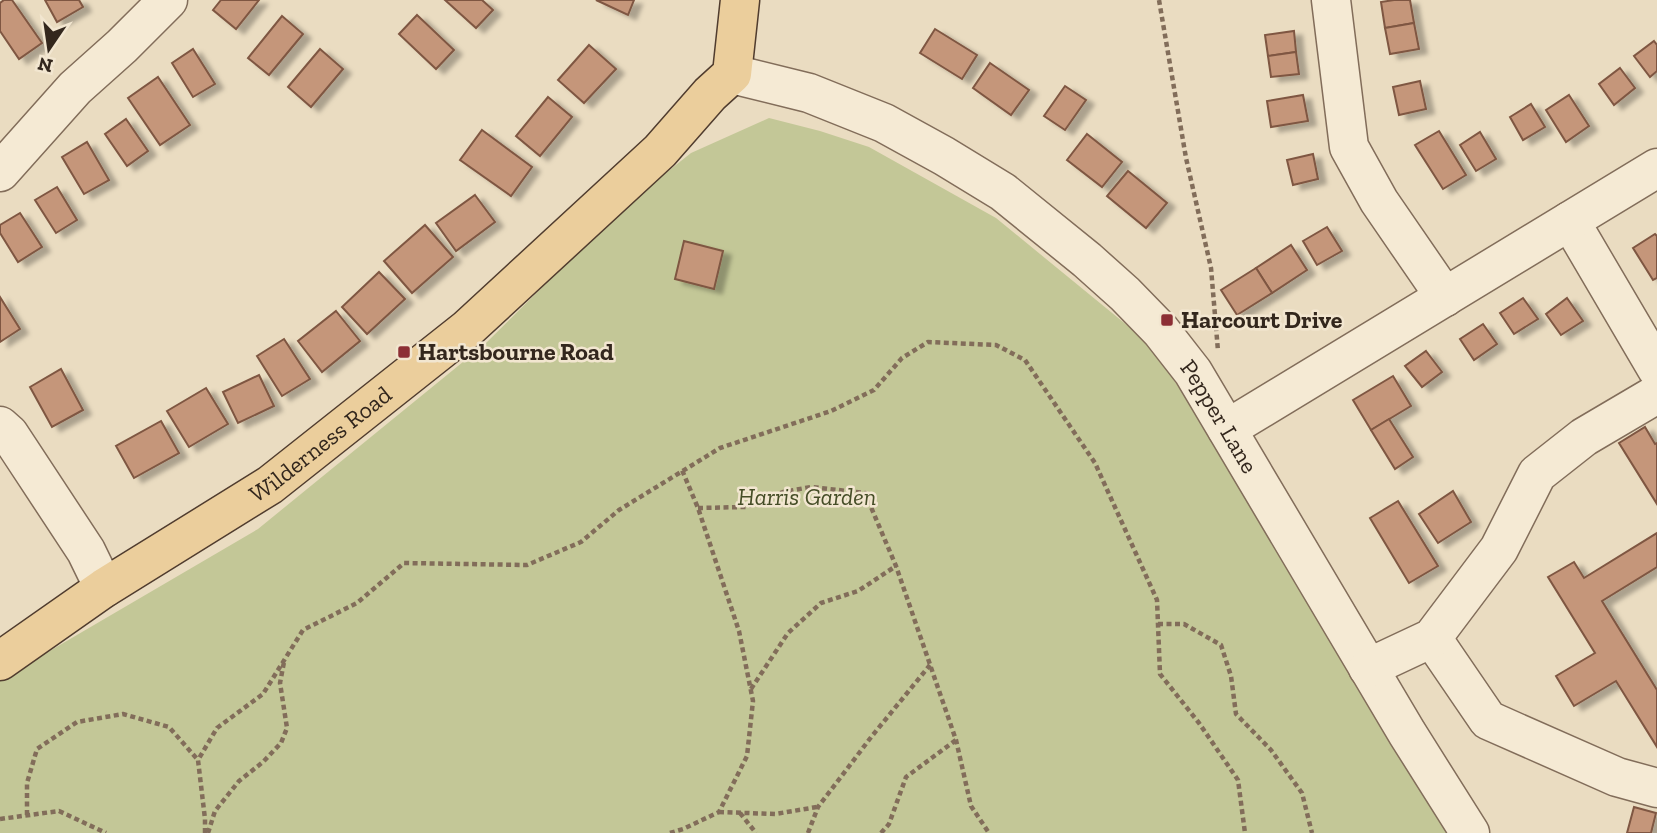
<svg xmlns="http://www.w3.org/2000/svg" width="1657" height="833" font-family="'Zilla Slab',serif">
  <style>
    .green { fill: #c3c797 }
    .building { fill: #c5967a; stroke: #7f5742; stroke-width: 2; filter: url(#shadow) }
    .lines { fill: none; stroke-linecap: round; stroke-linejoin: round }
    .minor-casing { stroke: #826d5a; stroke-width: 41 }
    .major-casing { stroke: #503c2e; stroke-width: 41 }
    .path { stroke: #826d5a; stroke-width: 4.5; stroke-dasharray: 5 3.5; stroke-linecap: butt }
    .minor { stroke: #f5ead4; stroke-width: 38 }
    .major { stroke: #ebce9c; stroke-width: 38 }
    .poi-dot { fill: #8c2f35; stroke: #f2e6d0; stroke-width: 2.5 }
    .labels { text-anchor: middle; stroke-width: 5; stroke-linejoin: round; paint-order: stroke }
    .poi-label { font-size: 24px; font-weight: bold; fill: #33271d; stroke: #f2e6d0; text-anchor: start }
    .street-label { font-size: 24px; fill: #33271d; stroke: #f2e6d0 }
    .park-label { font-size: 24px; font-style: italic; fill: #454d26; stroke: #f2e6d0 }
  </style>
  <defs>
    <filter id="shadow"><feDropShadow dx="8" dy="4.5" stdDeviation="2" flood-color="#0004"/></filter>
  </defs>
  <rect width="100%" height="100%" fill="#eadcc1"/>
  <!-- green -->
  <polygon class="green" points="769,118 820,131 869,147 996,218 1150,344 1209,433 1451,833 0,833 0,680 258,529 485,344 623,207 691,153"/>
  <!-- building -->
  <g class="building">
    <polygon points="4,0 12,0 42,43 19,59 0,31 0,3"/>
    <polygon points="45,0 79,0 83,7 57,22"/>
    <polygon points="221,0 259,0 236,29 213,10"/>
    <polygon points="445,0 482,0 493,10 476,28"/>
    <polygon points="596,0 634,0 628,15"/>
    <polygon points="1394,0 1410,0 1414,23 1385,28 1381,2"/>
    <polygon points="417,15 454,50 436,69 399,34"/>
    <polygon points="282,16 303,34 269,75 248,58"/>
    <polygon points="1414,23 1419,49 1390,54 1385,28"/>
    <polygon points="935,29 977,55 962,79 920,53"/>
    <polygon points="1294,31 1296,52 1268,56 1265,35"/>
    <polygon points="1654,41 1657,45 1657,71 1650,77 1634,56"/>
    <polygon points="589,45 616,69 584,103 558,80"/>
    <polygon points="193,49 215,84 193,97 172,63"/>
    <polygon points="320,49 343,69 311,107 288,87"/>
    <polygon points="1296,52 1299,74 1271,77 1268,56"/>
    <polygon points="990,63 1029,90 1011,115 973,88"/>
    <polygon points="1620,68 1635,88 1614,105 1599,84"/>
    <polygon points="158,77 190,125 160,145 128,98"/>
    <polygon points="1420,81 1426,109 1399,115 1393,87"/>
    <polygon points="1065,86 1086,100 1065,130 1044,116"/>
    <polygon points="1303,95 1308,121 1271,127 1267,101"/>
    <polygon points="1569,95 1589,126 1566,142 1546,110"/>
    <polygon points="548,97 572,117 540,156 516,136"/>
    <polygon points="1531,104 1545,127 1523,140 1510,117"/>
    <polygon points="126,119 148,151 127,166 105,134"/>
    <polygon points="482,130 532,167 511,196 460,160"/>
    <polygon points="1439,131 1466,175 1443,189 1415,145"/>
    <polygon points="1480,132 1496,159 1476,171 1460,145"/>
    <polygon points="1087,134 1122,162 1102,187 1067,160"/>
    <polygon points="87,142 109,180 84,194 62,157"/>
    <polygon points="1313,154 1318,179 1293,185 1287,160"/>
    <polygon points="1128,171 1167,203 1146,228 1107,196"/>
    <polygon points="57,187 77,220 56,233 35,200"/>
    <polygon points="475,195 495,222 456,251 436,223"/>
    <polygon points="20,213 42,247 18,262 0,233 0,225"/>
    <polygon points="425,225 453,257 412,293 384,261"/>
    <polygon points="1327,227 1342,251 1317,265 1303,241"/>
    <polygon points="1655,234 1657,236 1657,278 1653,280 1633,248"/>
    <polygon points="684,241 723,251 714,289 675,279"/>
    <polygon points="1291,245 1307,270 1272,293 1256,268"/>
    <polygon points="1256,268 1272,293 1237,315 1221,290"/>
    <polygon points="379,272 405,299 367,334 342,307"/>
    <polygon points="0,297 20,329 0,342"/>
    <polygon points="1523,298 1538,319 1514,334 1500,313"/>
    <polygon points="1567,298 1583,321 1561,335 1546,314"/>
    <polygon points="336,311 360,341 322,372 298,341"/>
    <polygon points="1483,324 1497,344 1474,360 1460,339"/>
    <polygon points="284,339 310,379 282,396 257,356"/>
    <polygon points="1426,351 1442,372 1422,387 1405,366"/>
    <polygon points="61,369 83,410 52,427 30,387"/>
    <polygon points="259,375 274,406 238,423 223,392"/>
    <polygon points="1393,376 1411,406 1371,430 1353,400"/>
    <polygon points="206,388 228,424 189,447 167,411"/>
    <polygon points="1389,419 1413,457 1395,469 1371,430"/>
    <polygon points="161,421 179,453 134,478 116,446"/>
    <polygon points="1645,427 1655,444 1657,443 1657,504 1619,443"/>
    <polygon points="1453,491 1471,522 1438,543 1419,514"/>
    <polygon points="1398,501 1438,566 1409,583 1370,518"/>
    <polygon points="1657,533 1657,567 1602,601 1657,690 1657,747 1616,681 1574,706 1556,676 1595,653 1548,577 1574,562 1584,578"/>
    <polygon points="1634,807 1656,813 1651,833 1627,833"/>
  </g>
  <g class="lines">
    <defs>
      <g id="minor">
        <polyline points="1331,0 1349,147 1379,201 1445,297"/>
        <path id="s1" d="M732,74L809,93L884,123L944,156L1003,192L1087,260L1125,294L1161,331L1193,372L1407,733L1470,833"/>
        <polyline points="0,172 75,88 122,46 168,0"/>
        <polyline points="1570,221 1657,369"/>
        <polyline points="0,426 9,434 86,551 104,588"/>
        <polyline points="1227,429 1657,168"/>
        <polyline points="1432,638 1488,720 1617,777 1657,788"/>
        <polyline points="1368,668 1432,638 1499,549 1537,474 1584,437 1657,394"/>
      </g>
      <g id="major">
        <path id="s2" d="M0,661L104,588L270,485L467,329L660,151L710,94L732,74L740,0"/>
      </g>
    </defs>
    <!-- minor casing -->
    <use href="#minor" class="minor-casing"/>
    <!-- major casing -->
    <use href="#major" class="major-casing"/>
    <!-- path -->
    <g class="path">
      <polyline points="1159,0 1186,158 1211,268 1218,351"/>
      <polyline points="698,508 746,507 783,492 811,487 865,493 896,566 956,740 971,806 989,833"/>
      <polyline points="1158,624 1184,624 1221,645 1231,676 1236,714 1271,750 1302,793 1312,833"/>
      <polyline points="751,689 788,633 821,603 858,591 896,566"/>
      <polyline points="719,812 775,814 817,807"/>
      <polyline points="740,813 756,833"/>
      <polyline points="27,815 27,783 37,749 77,722 123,714 169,727 198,760"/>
      <polyline points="0,819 59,811 106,833"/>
      <polyline points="205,833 205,819 198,760 217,728 263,694 303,630 357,603 404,563 527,565 581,542 619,510 720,448 831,411 874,390 902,358 928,342 996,345 1025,360 1095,463 1157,600 1160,674 1199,723 1238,780 1245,833"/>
      <polyline points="208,833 215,811 239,781 263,762 281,743 287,728 280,683 284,662"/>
      <polyline points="670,833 683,829 719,812 747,756 753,701 739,631 698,508 682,470"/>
      <polyline points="808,833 818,807 872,736 930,665"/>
      <polyline points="881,833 889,824 906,777 956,740"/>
    </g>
    <!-- minor -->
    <use href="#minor" class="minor"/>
    <!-- major -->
    <use href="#major" class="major"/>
  </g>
  <!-- markers -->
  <g class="poi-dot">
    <rect x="1160" y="313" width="14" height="14" rx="3.5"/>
    <rect x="397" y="345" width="14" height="14" rx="3.5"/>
  </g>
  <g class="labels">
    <!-- poi labels -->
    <g class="poi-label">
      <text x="1181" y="328">Harcourt Drive</text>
      <text x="418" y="360">Hartsbourne Road</text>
    </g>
    <!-- street labels -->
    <g class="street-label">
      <text dy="8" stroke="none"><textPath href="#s1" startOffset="612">Pepper Lane</textPath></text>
      <text dy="8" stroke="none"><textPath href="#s2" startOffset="387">Wilderness Road</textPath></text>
    </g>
    <!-- park labels -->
    <g class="park-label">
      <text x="807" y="505">Harris Garden</text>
    </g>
  </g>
  <!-- north arrow -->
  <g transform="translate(49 49) rotate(193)" stroke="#f2e6d0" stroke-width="5" paint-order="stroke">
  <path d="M0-5L12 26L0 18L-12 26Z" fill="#33271d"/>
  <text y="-10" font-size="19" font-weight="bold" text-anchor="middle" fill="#33271d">N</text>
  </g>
</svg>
